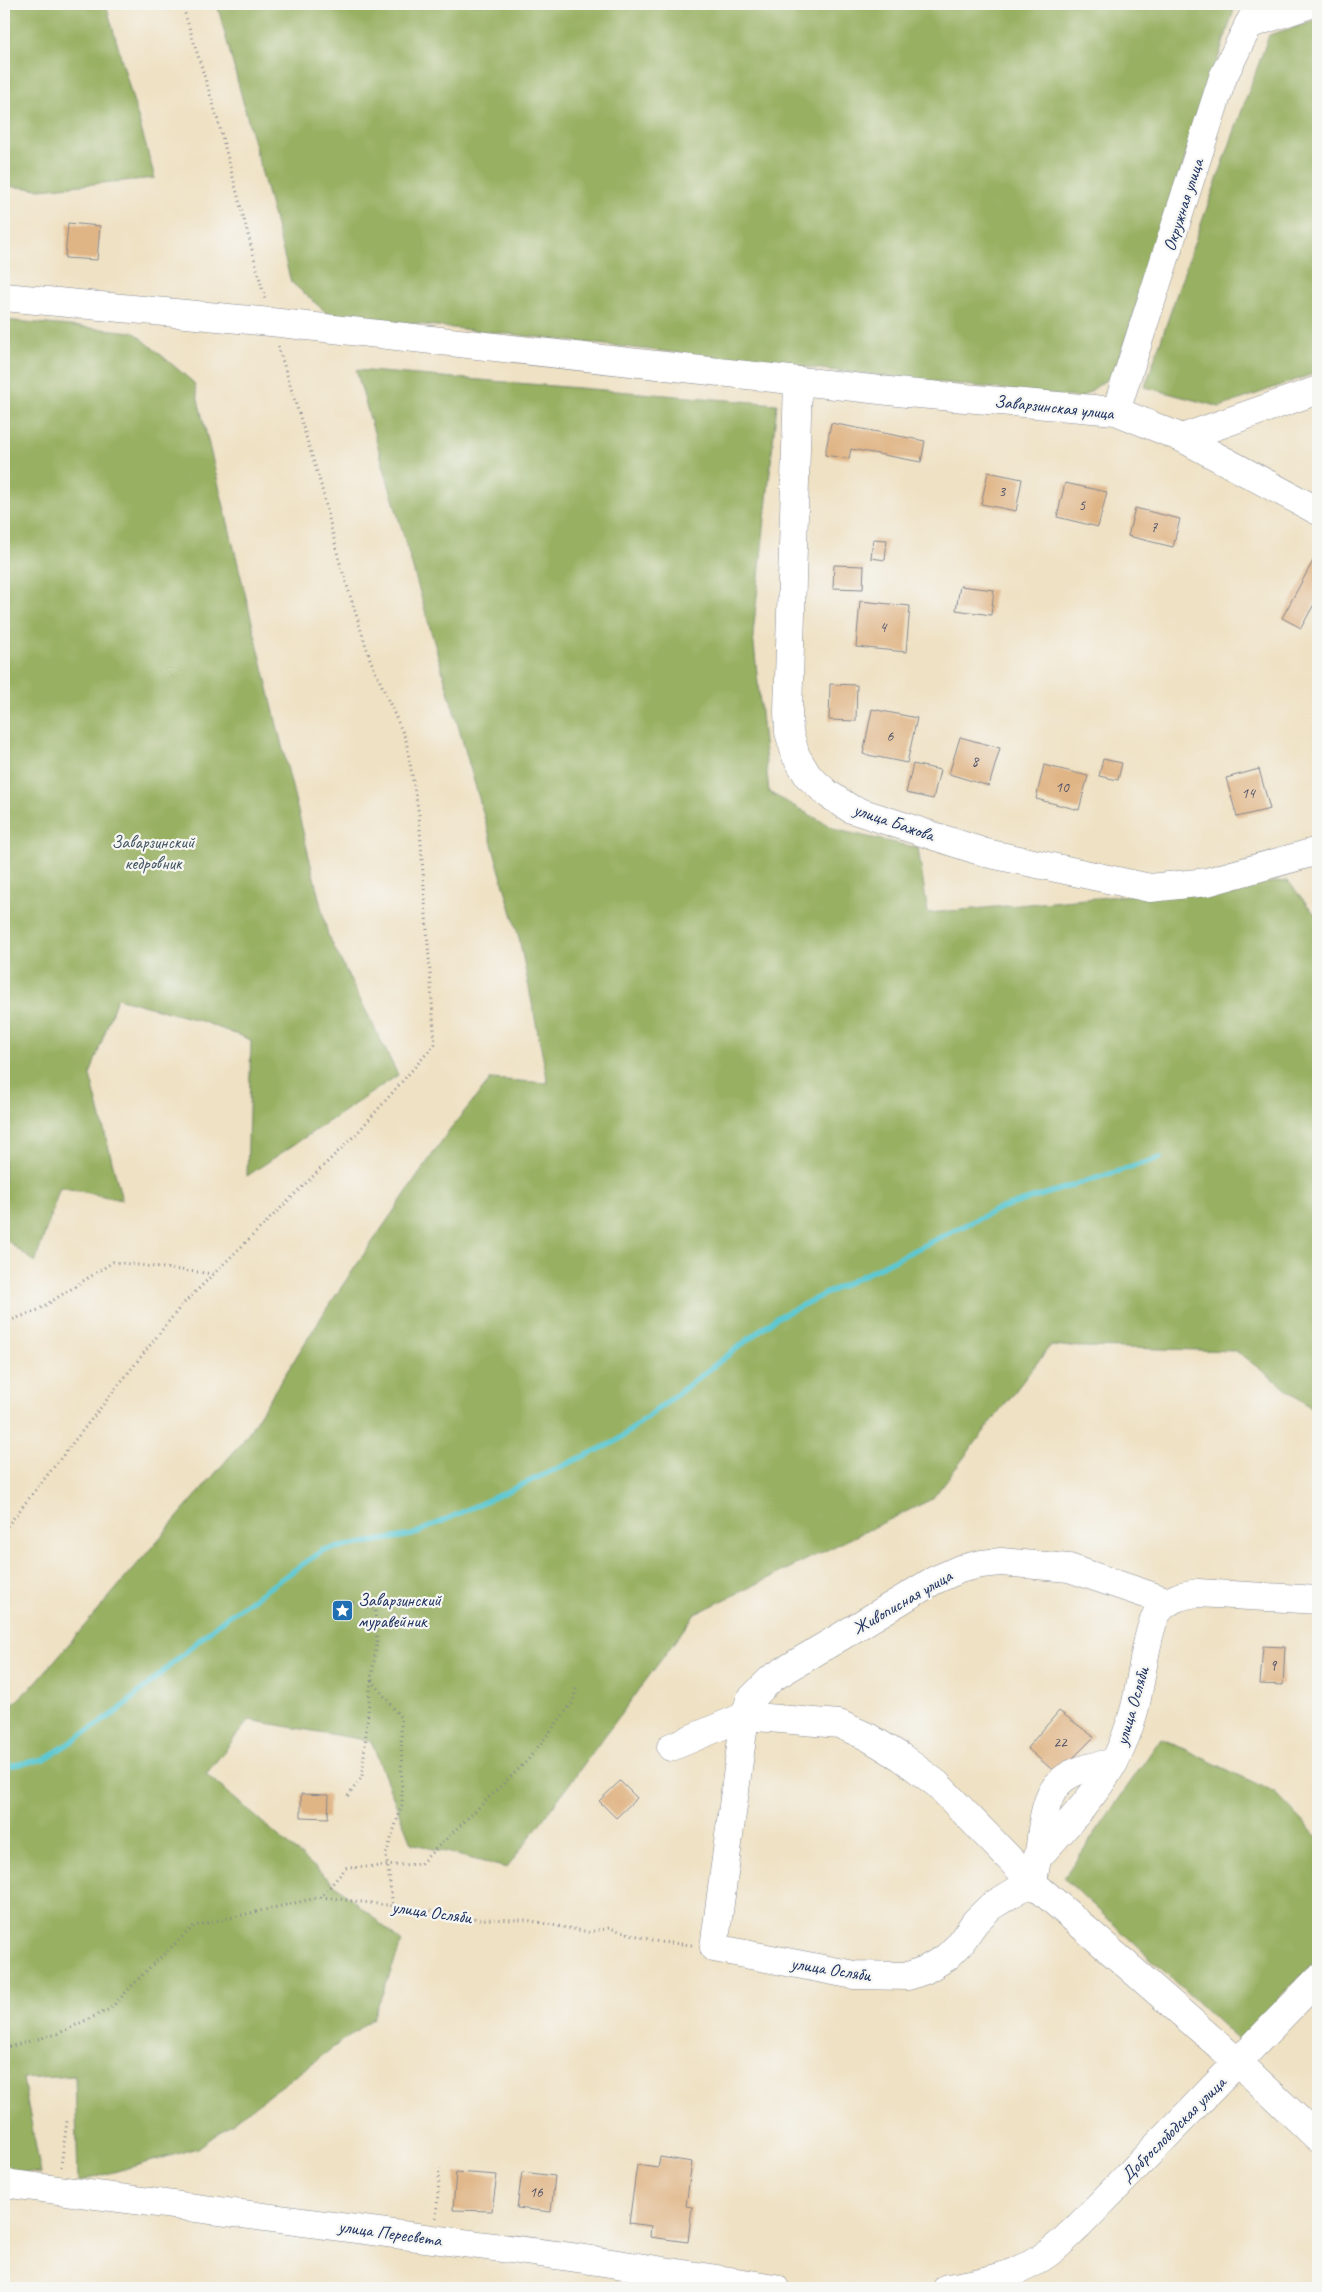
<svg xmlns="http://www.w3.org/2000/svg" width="1322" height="2292" font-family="Caveat,sans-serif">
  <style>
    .forest { fill: #98b062; stroke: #5a7060 }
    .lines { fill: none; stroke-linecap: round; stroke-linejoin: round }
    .stream { stroke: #5bc8d2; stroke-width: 5.5 }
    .building { fill: #e0b586 }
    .minor-casing { stroke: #858890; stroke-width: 29 }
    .path { stroke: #858890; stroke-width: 3; stroke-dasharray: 1 4; stroke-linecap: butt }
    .minor { stroke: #fff; stroke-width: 28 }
    .labels { text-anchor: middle; stroke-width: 4.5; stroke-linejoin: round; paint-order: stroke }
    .number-label { font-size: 15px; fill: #4c5068 }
    .street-label { font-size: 18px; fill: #1b2f5e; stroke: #f6f6f2 }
    .park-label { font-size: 18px; fill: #445662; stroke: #f6f6f2 }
    .poi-label { font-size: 18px; fill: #1b2f5e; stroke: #f6f6f2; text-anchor: start }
  </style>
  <rect width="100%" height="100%" fill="#f6f6f2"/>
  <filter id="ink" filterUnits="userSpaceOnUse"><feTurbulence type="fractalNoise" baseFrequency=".02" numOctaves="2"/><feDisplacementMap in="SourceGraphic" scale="10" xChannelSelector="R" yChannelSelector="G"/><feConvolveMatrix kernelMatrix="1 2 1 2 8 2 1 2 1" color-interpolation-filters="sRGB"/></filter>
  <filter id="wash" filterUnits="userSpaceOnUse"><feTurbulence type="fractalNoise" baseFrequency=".0096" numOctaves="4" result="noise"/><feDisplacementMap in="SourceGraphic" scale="20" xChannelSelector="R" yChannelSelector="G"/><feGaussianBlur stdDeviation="1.12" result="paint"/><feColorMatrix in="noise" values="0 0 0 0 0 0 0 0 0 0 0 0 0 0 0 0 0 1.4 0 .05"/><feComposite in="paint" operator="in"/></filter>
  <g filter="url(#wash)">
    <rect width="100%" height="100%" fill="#efe1c3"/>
    <!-- forest -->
    <g class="forest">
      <polygon points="4,4 106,4 155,178 40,189 4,186"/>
      <polygon points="217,4 1236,4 1114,374 1081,398 328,314 291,282"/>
      <polygon points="1318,20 1318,372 1220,407 1145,387 1191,252 1269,35"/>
      <polygon points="4,320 134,332 194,383 328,935 398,1075 247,1176 251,1040 201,1021 117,998 90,1075 122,1200 60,1187 35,1263 4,1238"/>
      <polygon points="356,370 777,404 753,634 769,792 837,830 918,848 928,913 1288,881 1318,918 1318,1413 1236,1351 1050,1346 932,1499 695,1614 507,1868 411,1843 371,1741 249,1720 206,1774 402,1942 373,2018 198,2148 78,2182 75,2076 23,2079 41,2174 4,2169 4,1713 37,1681 243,1441 327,1308 450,1129 491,1079 548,1083 519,938"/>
      <polygon points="1161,1738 1274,1792 1318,1838 1318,1958 1239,2041 1064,1878"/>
    </g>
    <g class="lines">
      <!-- stream -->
      <polyline class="stream" points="4,1767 45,1759 118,1711 220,1622 323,1550 412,1535 615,1442 776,1318 998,1209 1160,1158"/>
    </g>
    <g id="blocks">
      <!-- building -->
      <g class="building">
        <polygon points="68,223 100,226 97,260 65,258"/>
        <polygon points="831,423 925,441 921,462 851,449 849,459 825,455"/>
        <polygon points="988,472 1022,479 1016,511 981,504"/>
        <polygon points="1065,483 1107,492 1098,527 1057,517"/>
        <polygon points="1135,508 1180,519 1173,547 1128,536"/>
        <polygon points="873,539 887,540 885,560 871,558"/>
        <polygon points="1318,552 1318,597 1301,628 1282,618"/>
        <polygon points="834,565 864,566 863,589 833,588"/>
        <polygon points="960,586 994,590 991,615 956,610"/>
        <polygon points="860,601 910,606 906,652 856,647"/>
        <polygon points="830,684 857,685 856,721 829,720"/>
        <polygon points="872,709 917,718 907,763 863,754"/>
        <polygon points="960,737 1000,748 989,786 949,774"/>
        <polygon points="1103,759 1122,763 1118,780 1099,776"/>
        <polygon points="913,764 940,770 933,799 906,793"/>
        <polygon points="1044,765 1088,776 1079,810 1036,799"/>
        <polygon points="1259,769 1270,809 1237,817 1226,778"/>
        <polygon points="1263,1646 1285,1647 1283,1685 1260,1684"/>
        <polygon points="1059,1711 1094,1737 1057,1774 1027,1748"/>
        <polygon points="620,1781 637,1798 616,1818 599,1801"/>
        <polygon points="301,1794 329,1795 328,1818 301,1817"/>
        <polygon points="660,2157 692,2162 686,2206 692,2207 688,2242 650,2237 651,2226 629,2223 637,2165 658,2168"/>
        <polygon points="456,2172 497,2175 492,2211 453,2210"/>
        <polygon points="522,2172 555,2176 551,2212 517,2208"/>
      </g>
    </g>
  </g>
  <g filter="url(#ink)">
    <use href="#blocks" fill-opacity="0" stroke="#858890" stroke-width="1"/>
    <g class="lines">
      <defs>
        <g id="minor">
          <polyline points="1248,25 1311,4"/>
          <polyline points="4,297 271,322 907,393 1116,411 1182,438 1318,511"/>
          <polyline points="798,382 788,712 789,732 796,756 808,776 828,794 851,809 986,853 1150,888 1207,882 1318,851"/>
          <polyline points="1116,411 1223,77 1259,4"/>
          <polyline points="1182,438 1318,390"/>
          <polyline points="671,1747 745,1716 839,1724 868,1737 901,1757 937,1784 1034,1884 1239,2063 1318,2138"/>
          <path d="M1114,1763C1054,1771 1046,1787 1040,1846C1038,1859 1033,1871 1034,1884L1021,1888L990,1907L975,1922L959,1945L947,1957L925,1970L908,1976L854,1975L714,1948L745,1716L750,1700L772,1678L933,1581L960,1569L981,1564L1001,1562L1069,1568L1169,1602"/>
          <path d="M1039,1856C1065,1827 1093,1798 1113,1764C1122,1749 1129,1728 1134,1711C1141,1687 1146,1629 1158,1612C1168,1598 1183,1595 1198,1593L1318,1600"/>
          <polyline points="4,2183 571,2257 775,2288"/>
          <path d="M947,2288C980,2283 1016,2276 1044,2256C1057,2248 1068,2236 1079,2226L1318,1979"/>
        </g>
      </defs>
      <!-- minor casing -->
      <use href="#minor" class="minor-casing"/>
      <!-- path -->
      <g class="path">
        <polyline points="182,4 217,117 265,299"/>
        <polyline points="4,1323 38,1310 113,1262 214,1274"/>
        <polyline points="4,1530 181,1306 358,1132 435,1044 419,815 406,740 370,659 339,560 321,485 278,346"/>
        <polyline points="348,1601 375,1609 377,1643 371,1679 401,1718 402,1805 386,1854 393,1906"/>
        <polyline points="348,1796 362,1777 371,1680"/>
        <polyline points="321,1897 436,1911 478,1919 526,1920 589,1932 609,1928 659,1942 693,1945"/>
        <polyline points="4,2048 57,2034 110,2009 148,1969 194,1926 321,1897 346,1868 420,1864 527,1761 573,1702 577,1685"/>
        <polyline points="61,2167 67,2121"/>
        <polyline points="436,2218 440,2168"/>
      </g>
      <!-- minor -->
      <use href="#minor" class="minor"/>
    </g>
  </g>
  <!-- icons -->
  <defs>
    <symbol id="sight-square" viewBox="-11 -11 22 22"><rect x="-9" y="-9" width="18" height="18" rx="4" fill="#1f6fb2" stroke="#f6f6f2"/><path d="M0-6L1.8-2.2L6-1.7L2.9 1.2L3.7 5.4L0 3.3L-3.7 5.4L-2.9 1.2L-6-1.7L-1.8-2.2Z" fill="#fff"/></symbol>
  </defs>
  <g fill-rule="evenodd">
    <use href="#sight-square" x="330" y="1598" width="25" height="25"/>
  </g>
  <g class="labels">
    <!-- number labels -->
    <g class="number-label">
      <text x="1002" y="496">3</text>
      <text x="1082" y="510">5</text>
      <text x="1154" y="532">7</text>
      <text x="883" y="632">4</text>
      <text x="890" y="741">6</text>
      <text x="975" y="766">8</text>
      <text x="1062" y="792">10</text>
      <text x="1248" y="798">14</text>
      <text x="1273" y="1670">9</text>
      <text x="1060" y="1747">22</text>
      <text x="536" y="2197">16</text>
    </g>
    <!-- street labels -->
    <g class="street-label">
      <text transform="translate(1183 205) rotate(-72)" y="6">Окружная улица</text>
      <text transform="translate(1054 407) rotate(6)" y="6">Заварзинская улица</text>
      <text transform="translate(894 822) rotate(19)" y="6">улица Бажова</text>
      <text transform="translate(902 1602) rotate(-30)" y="6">Живописная улица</text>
      <text transform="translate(1132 1706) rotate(-74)" y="6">улица Осляби</text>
      <text transform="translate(432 1912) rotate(8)" y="6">улица Осляби</text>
      <text transform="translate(831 1969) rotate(9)" y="6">улица Осляби</text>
      <text transform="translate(1173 2129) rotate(-45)" y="6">Доброслободская улица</text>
      <text transform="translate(390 2233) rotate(8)" y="6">улица Пересвета</text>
    </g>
    <!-- park labels -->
    <g class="park-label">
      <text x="153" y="848">Заварзинский<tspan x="153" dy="21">кедровник</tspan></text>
    </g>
    <!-- poi labels -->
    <g class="poi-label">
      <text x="358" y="1606">Заварзинский<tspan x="358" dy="21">муравейник</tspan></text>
    </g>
  </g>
  <!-- margin -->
  <rect width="1322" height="2292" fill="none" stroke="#f6f6f2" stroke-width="20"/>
</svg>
